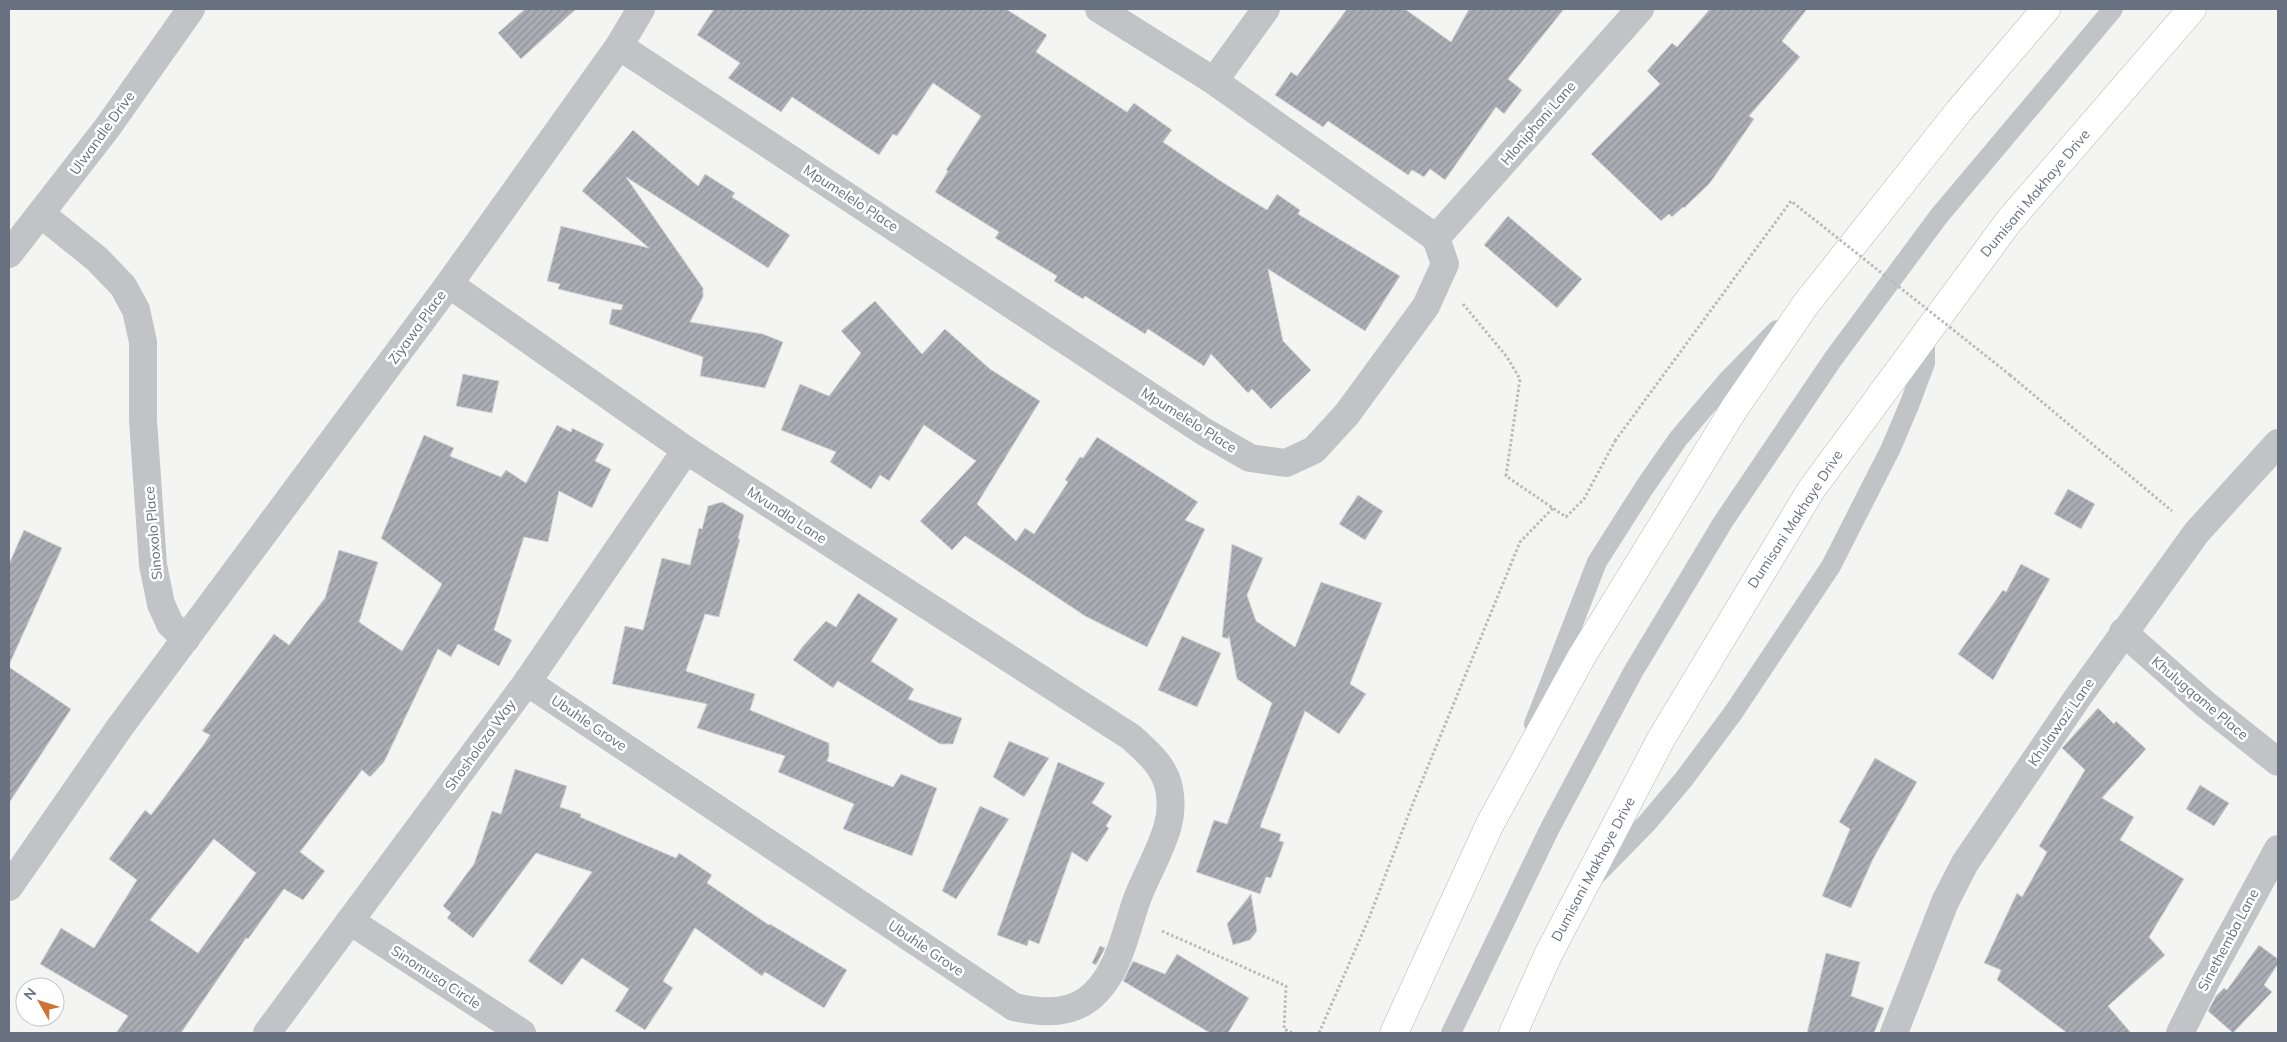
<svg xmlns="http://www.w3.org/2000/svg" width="2287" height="1042" font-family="Mulish,sans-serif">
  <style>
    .building { fill: url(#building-hatch); stroke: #d6d6d4; fill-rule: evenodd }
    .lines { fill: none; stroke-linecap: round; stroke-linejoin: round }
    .primary-casing { stroke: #b2b5b9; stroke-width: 29 }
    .path { stroke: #b8babc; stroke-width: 3; stroke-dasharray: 2.5 2.5; stroke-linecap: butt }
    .lane { stroke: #c1c3c6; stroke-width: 20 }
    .street { stroke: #c1c3c6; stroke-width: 28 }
    .primary { stroke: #fff; stroke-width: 28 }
    .path-bridge { stroke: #b8babc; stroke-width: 3; stroke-dasharray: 2.5 2.5; stroke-linecap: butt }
    .labels { text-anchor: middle; stroke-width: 5; stroke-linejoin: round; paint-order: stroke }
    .street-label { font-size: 14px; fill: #67717f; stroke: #fff }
  </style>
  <defs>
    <pattern id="building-hatch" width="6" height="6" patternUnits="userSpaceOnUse" patternTransform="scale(1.25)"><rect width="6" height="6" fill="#aaaeb4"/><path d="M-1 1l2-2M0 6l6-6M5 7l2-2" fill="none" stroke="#8e9298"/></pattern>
  </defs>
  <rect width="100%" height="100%" fill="#f4f5f2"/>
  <!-- building -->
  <g class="building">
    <polygon points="525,9 576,9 521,59 498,33"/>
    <polygon points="714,9 1006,9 1047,35 1036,52 1127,112 1134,103 1172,130 1163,142 1222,182 1267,210 1277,194 1300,210 1298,214 1400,276 1365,331 1268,269 1283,341 1311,370 1271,409 1252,389 1248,393 1211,354 1204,366 1148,329 1145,334 1085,296 1083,299 1054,281 1057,276 995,238 999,232 935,192 948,171 946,170 981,116 933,83 897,136 893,134 879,155 792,97 781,112 728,78 740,63 697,35"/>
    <polygon points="1347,9 1405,9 1451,42 1469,9 1564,9 1508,79 1522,90 1504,114 1496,107 1445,180 1430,169 1424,177 1412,170 1408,175 1328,121 1323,127 1275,95 1291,72 1297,76"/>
    <polygon points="1710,9 1807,9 1782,41 1800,57 1749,116 1754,119 1710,183 1684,208 1683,207 1672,217 1669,214 1661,221 1591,154 1660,84 1647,71 1672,43 1677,47"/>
    <polygon points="633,130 698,186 705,174 735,193 732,197 790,235 768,268 626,177 703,288 703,297 690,322 763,334 783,342 765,388 700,376 703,357 609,324 612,309 621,310 623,305 558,289 560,284 547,281 561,226 649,248 582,191"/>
    <polygon points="1508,216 1582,279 1557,308 1484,245"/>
    <polygon points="875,301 922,354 945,329 990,369 1040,401 977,504 1016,541 1025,528 1034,534 1068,482 1065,480 1080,457 1083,458 1097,437 1198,502 1185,520 1205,529 1147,647 1085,616 965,536 952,550 920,521 976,461 924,425 889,481 880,475 871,489 830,462 836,452 781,430 800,384 829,396 861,353 841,331"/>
    <polygon points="463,374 499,381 492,413 456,406"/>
    <path d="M557,425L571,432L572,428L604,444L595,461L611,469L592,508L559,491L548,542L524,537L494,630L512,640L499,666L458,644L451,657L438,649L384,762L370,777L362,770L300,852L325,871L303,900L284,889L248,939L246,938L181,1033H116L128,1016L40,964L61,928L94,948L137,880L109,859L145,810L151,815L204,744L210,735L202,731L274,634L289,645L325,598L339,550L378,562L359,622L402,651L442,584L381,538L424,435L454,448L450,456L501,477L506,470L526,483ZM214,839L256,873L198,953L150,920Z"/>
    <polygon points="2068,489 2095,504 2081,529 2054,514"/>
    <polygon points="1358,495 1383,511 1365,540 1339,524"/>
    <polygon points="722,502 744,515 738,539 740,539 719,617 705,614 686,671 755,694 750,710 829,743 829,755 827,761 893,787 901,774 937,788 912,856 843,829 854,804 778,772 785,756 697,728 707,704 612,684 625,626 643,630 662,558 690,565 699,528 702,529 708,506"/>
    <polygon points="24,530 62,548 9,665 9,564"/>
    <polygon points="1232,544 1263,558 1247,595 1256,621 1295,647 1321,582 1382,603 1350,684 1366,694 1339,734 1305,711 1260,827 1281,834 1279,841 1284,842 1271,878 1266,877 1260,894 1196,872 1214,820 1227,824 1272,703 1237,679 1229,636 1228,639 1222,637"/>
    <polygon points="2021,564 2050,579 1993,680 1958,654 2003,590 2006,592"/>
    <polygon points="858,593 898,619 871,661 914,689 908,699 962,718 953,744 940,744 838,681 833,688 793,660 803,646 826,621 836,627"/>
    <polygon points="1182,636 1221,653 1197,707 1158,690"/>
    <polygon points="9,667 71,709 9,803"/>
    <polygon points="2098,708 2114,724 2116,721 2146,749 2102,798 2134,817 2120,840 2184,879 2149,937 2165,955 2108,1006 2131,1033 2067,1033 1997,980 2001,970 1984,963 2017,893 2022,897 2047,852 2039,846 2085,770 2062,748"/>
    <polygon points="1009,741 1049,758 1024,797 993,777"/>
    <polygon points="1875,758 1917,782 1873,859 1851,908 1822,896 1850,829 1839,822"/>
    <polygon points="1058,762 1105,783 1092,803 1112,816 1106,826 1109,828 1087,862 1072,852 1039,944 1029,940 1027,946 997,935"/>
    <polygon points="515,769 567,786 560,807 581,814 580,817 676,858 679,853 712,875 707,883 769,925 770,924 847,970 824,1008 765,972 762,976 695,928 663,981 673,988 645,1030 615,1011 629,989 582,958 562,985 528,961 592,872 536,853 473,938 447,918 451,913 443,906 474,864 492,811 501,814"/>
    <polygon points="2200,785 2229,803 2214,826 2186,809"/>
    <polygon points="980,806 1009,819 956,899 942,891"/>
    <polygon points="1251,894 1257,931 1250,940 1233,945 1227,924"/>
    <polygon points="2259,945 2278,959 2278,964 2264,985 2272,992 2233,1033 2208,1011 2216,996 2224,988 2227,990"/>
    <polygon points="1100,946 1105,948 1096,965 1092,963"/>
    <polygon points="1826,953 1860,962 1851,996 1884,1008 1874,1033 1807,1033"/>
    <polygon points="1177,954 1249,998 1228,1033 1210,1033 1123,981 1133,961 1165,974"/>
  </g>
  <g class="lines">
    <defs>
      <g id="primary">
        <polyline points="1394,1033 1490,824 1582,656 1734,409 1806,304 1959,111 2046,9"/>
        <polyline points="1513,1033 1548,955 1661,739 1811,490 2009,221 2192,9"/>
      </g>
    </defs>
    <!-- primary casing -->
    <use href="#primary" class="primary-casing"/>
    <!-- path -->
    <g class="path">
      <polyline points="1463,304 1507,357 1520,379 1506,476 1566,517 1584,499 1615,441"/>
      <polyline points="2010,375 2172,511"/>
      <polyline points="1162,931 1286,986 1284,1029 1292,1033"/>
      <polyline points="1319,1033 1369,918 1415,798 1520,542 1553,508"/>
    </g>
    <!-- lane -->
    <g class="lane">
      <polyline points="1534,724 1597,562 1644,488 1678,439 1728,380 1777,330"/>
      <polyline points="1597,874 1647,823 1684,779 1733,713 1831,566 1891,448 1910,403 1925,363 1925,332"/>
      <polyline points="1451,1033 1550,828 1633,672 1723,522 1833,359 1939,216 2113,9"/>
    </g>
    <!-- street -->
    <g class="street">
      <polyline points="619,46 1203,431 1250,458 1286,463 1314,450 1347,414 1426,306 1445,264 1436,238 1214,81 1099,9"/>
      <polyline points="1214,81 1266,9"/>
      <polyline points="41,214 97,259 123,286 136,310 143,342 143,420 153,565 161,604 170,624 186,639"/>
      <polyline points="1436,238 1640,9"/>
      <polyline points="9,254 107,128 191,9"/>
      <path d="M449,284L686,450L1131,737C1147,752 1164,765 1169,788C1171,799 1171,814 1168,825C1161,851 1146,875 1137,899C1125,933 1118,978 1087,1000C1067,1015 1036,1012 1014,1007L527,682"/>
      <polyline points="2123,632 2205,704 2278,762"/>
      <polyline points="9,887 120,727 449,284 619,46 641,9"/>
      <polyline points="350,921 522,1033"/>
      <polyline points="267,1033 527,682 686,450"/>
      <polyline points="1894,1033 1945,902 1965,863 2078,697 2197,532 2278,443"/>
      <polyline points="2180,1033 2206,981 2278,849"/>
    </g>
    <!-- primary -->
    <use href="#primary" class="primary"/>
    <!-- path-bridge -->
    <polyline class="path-bridge" points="1615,441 1791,201 2010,375"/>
  </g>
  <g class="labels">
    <!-- street labels -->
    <g class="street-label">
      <text transform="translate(1538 123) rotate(-49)" y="5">Hloniphani Lane</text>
      <text transform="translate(102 133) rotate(-54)" y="5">Ulwandle Drive</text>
      <text transform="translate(2035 193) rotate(-50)" y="5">Dumisani Makhaye Drive</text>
      <text transform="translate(851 198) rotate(33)" y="5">Mpumelelo Place</text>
      <text transform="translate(417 327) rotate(-54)" y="5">Ziyawa Place</text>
      <text transform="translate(1189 420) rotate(32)" y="5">Mpumelelo Place</text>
      <text transform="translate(787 515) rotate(33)" y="5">Mvundla Lane</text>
      <text transform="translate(1795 519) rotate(-57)" y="5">Dumisani Makhaye Drive</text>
      <text transform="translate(153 533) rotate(-95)" y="5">Sinoxolo Place</text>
      <text transform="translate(2200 698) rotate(40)" y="5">Khulugqame Place</text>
      <text transform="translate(2061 722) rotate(-55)" y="5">Khulawazi Lane</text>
      <text transform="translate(589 723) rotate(34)" y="5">Ubuhle Grove</text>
      <text transform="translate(480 745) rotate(-54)" y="5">Shosholoza Way</text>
      <text transform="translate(1593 869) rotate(-62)" y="5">Dumisani Makhaye Drive</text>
      <text transform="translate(2228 940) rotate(-62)" y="5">Sinethemba Lane</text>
      <text transform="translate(926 948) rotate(34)" y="5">Ubuhle Grove</text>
      <text transform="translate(436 977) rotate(33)" y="5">Sinomusa Circle</text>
    </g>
  </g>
  <!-- border -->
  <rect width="2287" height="1042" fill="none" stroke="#67717f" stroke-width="20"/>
  <!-- north arrow -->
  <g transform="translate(40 1002) rotate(309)"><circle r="24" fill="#ffffff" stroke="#c2c6cc"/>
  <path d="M0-4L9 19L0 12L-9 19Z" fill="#cf7238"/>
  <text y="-8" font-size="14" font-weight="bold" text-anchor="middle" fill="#67717f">N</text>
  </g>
</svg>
